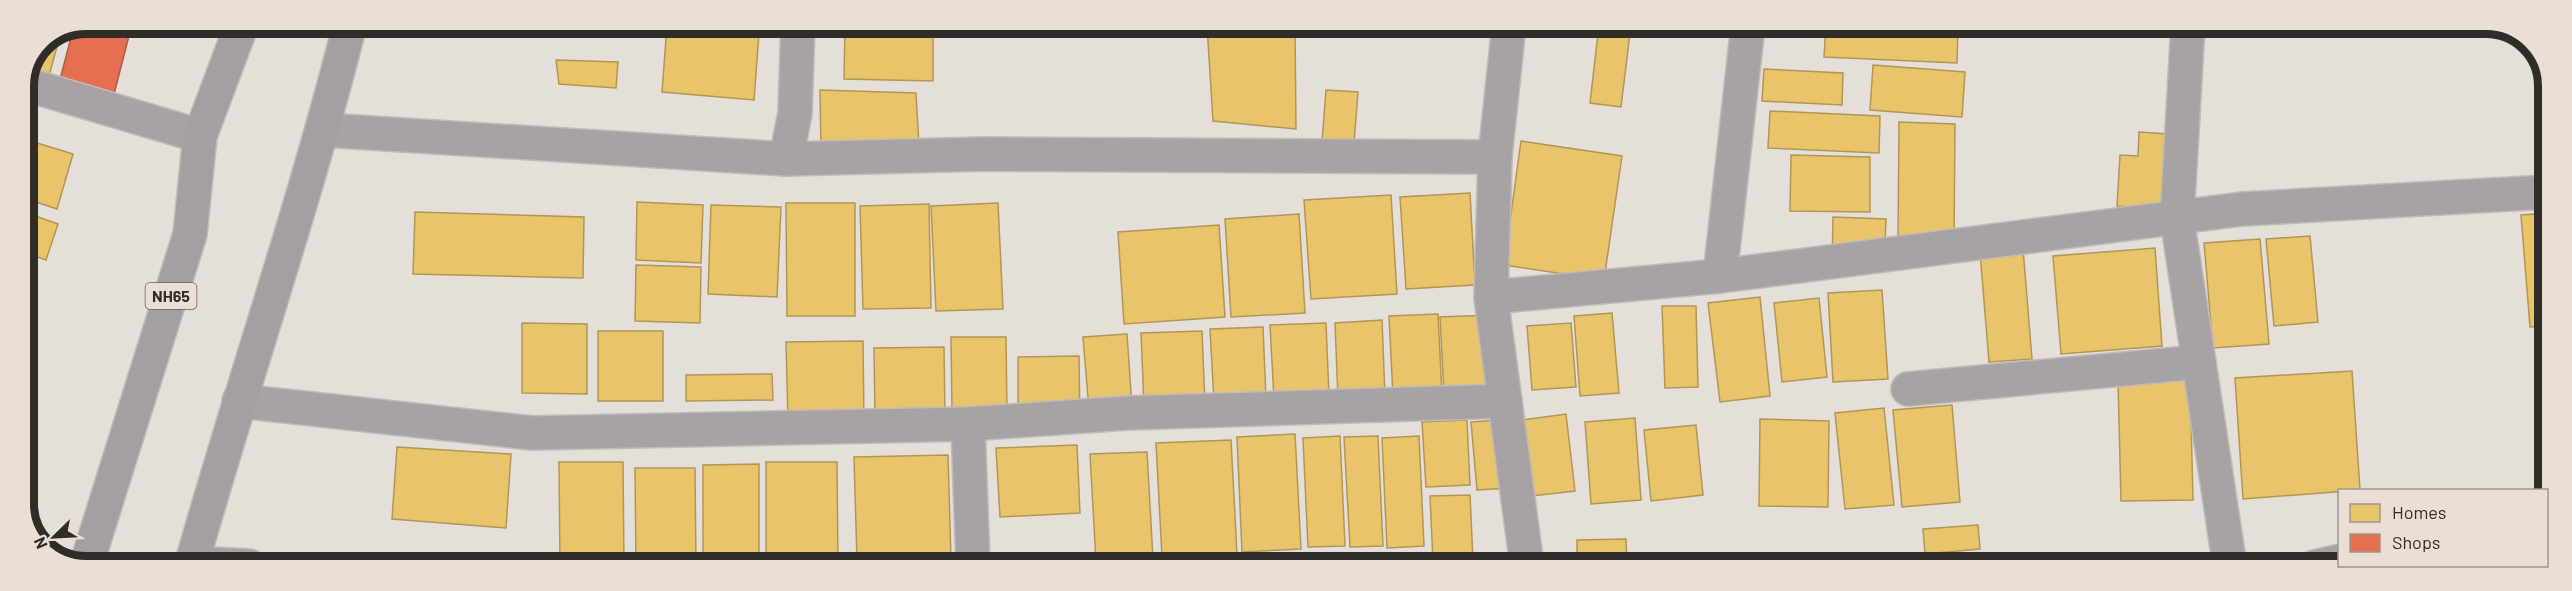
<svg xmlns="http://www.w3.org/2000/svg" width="2572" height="591" font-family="Barlow,sans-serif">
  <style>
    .homes { fill: #e9c46a; stroke: #b29656; stroke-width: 1.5 }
    .shops { fill: #e76f51; stroke: #b05b45; stroke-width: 1.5 }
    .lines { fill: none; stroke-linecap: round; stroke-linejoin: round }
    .street-casing { stroke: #c0bbb7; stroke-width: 36 }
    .highway-casing { stroke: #c0bbb7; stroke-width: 36 }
    .street { stroke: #a7a3a4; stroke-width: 33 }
    .highway { stroke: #a59fa1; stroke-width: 33 }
    .labels { text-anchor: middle; stroke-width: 6; stroke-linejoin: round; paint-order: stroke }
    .shield { fill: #eaded5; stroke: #68615c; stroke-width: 1.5 }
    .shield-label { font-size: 16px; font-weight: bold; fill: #302c28 }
    .rim { fill: none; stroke: #302c28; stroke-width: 8 }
  </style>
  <rect width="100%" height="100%" fill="#e5dfda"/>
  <!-- homes -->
  <g class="homes">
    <polygon points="845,24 933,24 933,81 844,79"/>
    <polygon points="667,25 759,33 754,100 662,92"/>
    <polygon points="1207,25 1295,25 1296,129 1213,121"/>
    <polygon points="1599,25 1631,25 1621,107 1590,103"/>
    <polygon points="1826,25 1958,25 1957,63 1824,57"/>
    <polygon points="2080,25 2173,25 2173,30 2080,31"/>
    <polygon points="60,35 49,76 30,71 43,42"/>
    <polygon points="556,60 618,62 616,88 559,84"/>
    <polygon points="1873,65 1965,72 1962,117 1870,110"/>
    <polygon points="1764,69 1843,73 1842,105 1762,101"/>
    <polygon points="820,90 916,93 919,146 821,152"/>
    <polygon points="1326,90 1358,92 1354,144 1322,141"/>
    <polygon points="1770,111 1880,116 1879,153 1768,148"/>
    <polygon points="1899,122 1955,124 1954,242 1898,241"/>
    <polygon points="2139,132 2167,134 2163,209 2117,206 2120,155 2138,156"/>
    <polygon points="24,139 73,154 57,209 24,198"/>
    <polygon points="1521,141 1622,156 1604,280 1504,265"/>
    <polygon points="1791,155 1870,157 1870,212 1790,211"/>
    <polygon points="1470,193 1475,285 1406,289 1400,197"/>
    <polygon points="1391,195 1397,294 1311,299 1304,200"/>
    <polygon points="637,202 703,205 701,263 636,260"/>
    <polygon points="786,203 855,203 855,316 787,316"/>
    <polygon points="998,203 1003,309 936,311 931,206"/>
    <polygon points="929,204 931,308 863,309 860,206"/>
    <polygon points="711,205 781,207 777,297 708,294"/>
    <polygon points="24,212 58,224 46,260 24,252"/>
    <polygon points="415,212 584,217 583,278 413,274"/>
    <polygon points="2547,213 2547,326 2530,327 2521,215"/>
    <polygon points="1299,214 1305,313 1231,317 1225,219"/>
    <polygon points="1833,217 1886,219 1884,267 1832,266"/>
    <polygon points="1219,225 1225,317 1124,324 1118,232"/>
    <polygon points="2310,236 2318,322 2274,326 2266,239"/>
    <polygon points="2260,239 2269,344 2213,348 2204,243"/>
    <polygon points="2155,248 2162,346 2061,354 2053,256"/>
    <polygon points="2023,249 2032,359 1989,362 1980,252"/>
    <polygon points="636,265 701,267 700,323 635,321"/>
    <polygon points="1882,290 1888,379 1833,382 1828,293"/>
    <polygon points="1760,297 1770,396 1720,402 1708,303"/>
    <polygon points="1819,298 1827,377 1782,382 1774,303"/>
    <polygon points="1662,306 1696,306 1698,387 1665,388"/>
    <polygon points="1612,313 1619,393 1580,396 1574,316"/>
    <polygon points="1438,314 1442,395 1393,397 1389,316"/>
    <polygon points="1491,315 1495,391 1444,393 1440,317"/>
    <polygon points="1382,320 1385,396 1338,398 1335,323"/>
    <polygon points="522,323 587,324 587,394 522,393"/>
    <polygon points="1326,323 1329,396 1274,399 1270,325"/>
    <polygon points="1571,323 1576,387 1532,390 1527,326"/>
    <polygon points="1263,327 1266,399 1214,402 1210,329"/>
    <rect x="598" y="331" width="65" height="70"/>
    <polygon points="1202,331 1205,403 1144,406 1141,333"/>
    <polygon points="1127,334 1132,407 1089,410 1083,337"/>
    <polygon points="951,337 1006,337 1007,414 952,414"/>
    <polygon points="863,341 864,422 788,422 786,342"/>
    <polygon points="944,347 945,416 875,417 874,348"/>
    <polygon points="1079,356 1080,427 1018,428 1018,357"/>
    <polygon points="2352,371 2360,490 2243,499 2235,378"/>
    <polygon points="772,374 773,400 686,401 686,375"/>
    <polygon points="2190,379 2193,500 2121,501 2118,381"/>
    <polygon points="1952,405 1960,502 1902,507 1893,410"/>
    <polygon points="1884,408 1894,505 1845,509 1835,413"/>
    <polygon points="1566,414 1575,491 1532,496 1523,420"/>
    <polygon points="1635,418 1641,500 1591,504 1585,422"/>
    <polygon points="1760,419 1829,421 1828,507 1759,506"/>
    <polygon points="1467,420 1470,485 1426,487 1422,422"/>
    <polygon points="1504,420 1510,488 1477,490 1471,422"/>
    <polygon points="1696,425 1703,495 1651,501 1644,430"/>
    <polygon points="1295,434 1301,549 1242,552 1237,437"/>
    <polygon points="1340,436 1345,546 1308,547 1303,438"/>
    <polygon points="1378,436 1383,546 1350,547 1344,437"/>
    <polygon points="1419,436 1424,546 1387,548 1382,438"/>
    <polygon points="1231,440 1237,554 1162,557 1156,443"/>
    <polygon points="1077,445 1080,513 1000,517 996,448"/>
    <polygon points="397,447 511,454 506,528 392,519"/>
    <polygon points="1147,452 1153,559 1096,562 1090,454"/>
    <polygon points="948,455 951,559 857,561 854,457"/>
    <polygon points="559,462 623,462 624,566 560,566"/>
    <polygon points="766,462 837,462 838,566 766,566"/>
    <polygon points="759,464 759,566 703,566 703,465"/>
    <polygon points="635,468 695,468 696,566 636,566"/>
    <polygon points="1470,495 1473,560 1433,562 1430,496"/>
    <polygon points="1978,525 1980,549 1925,554 1923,529"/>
    <polygon points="1626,539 1627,567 1577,567 1577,540"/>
  </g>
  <!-- shops -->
  <polygon class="shops" points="87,24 132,24 112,102 58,87 73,30"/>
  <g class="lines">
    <defs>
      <g id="street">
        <polyline points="1509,25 1495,157 1491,297 1527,566"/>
        <polyline points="2188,25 2177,218 2230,567"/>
        <polyline points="25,84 200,136"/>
        <polyline points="323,130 786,159 984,154 1495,157"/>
        <polyline points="786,159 795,113 798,24"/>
        <polyline points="1720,276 1748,25"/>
        <polyline points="1491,297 1720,276 2242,209 2547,192"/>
        <polyline points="1908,389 2199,362"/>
        <polyline points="239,401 532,433 968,424 973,566"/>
        <polyline points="968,424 1127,413 1505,401"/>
        <polyline points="2546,514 2547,514"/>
        <polyline points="191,563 249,566"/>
        <polyline points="2314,567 2340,561"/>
      </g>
      <g id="highway">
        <polyline points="86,566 190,234 200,136 242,24"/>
        <path d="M191,566C242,385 304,207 350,24"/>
      </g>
    </defs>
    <!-- street casing -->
    <use href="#street" class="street-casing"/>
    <!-- highway casing -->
    <use href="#highway" class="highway-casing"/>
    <!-- street -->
    <use href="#street" class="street"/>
    <!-- highway -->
    <use href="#highway" class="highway"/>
  </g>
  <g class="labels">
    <!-- shield labels -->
    <rect class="shield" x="145.5" y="283" width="51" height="26" rx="4.5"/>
    <g class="shield-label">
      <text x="171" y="302">NH65</text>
    </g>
  </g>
  <!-- crop -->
  <path d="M0 0H2572V591H0ZM86 34H2486A52 52 0 0 1 2538 86V504A52 52 0 0 1 2486 556H86A52 52 0 0 1 34 504V86A52 52 0 0 1 86 34Z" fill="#eaded5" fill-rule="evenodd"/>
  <path class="rim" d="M86 34H2486A52 52 0 0 1 2538 86V504A52 52 0 0 1 2486 556H86A52 52 0 0 1 34 504V86A52 52 0 0 1 86 34Z"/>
  <!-- legend -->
  <rect x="2338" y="489" width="210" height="78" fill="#eaded5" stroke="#a09790" stroke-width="1.5"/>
  <rect x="2350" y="504" width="30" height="18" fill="#e9c46a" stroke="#a09790" stroke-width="1.5"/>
  <text x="2392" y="519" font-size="18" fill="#302c28">Homes</text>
  <rect x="2350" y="534" width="30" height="18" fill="#e76f51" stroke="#a09790" stroke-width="1.5"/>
  <text x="2392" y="549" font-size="18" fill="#302c28">Shops</text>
  <!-- north arrow -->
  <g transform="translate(54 537) rotate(246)" stroke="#eaded5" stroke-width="4.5" paint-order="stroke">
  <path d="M0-4.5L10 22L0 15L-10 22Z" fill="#302c28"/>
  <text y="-9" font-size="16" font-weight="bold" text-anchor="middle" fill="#302c28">N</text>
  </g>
</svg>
